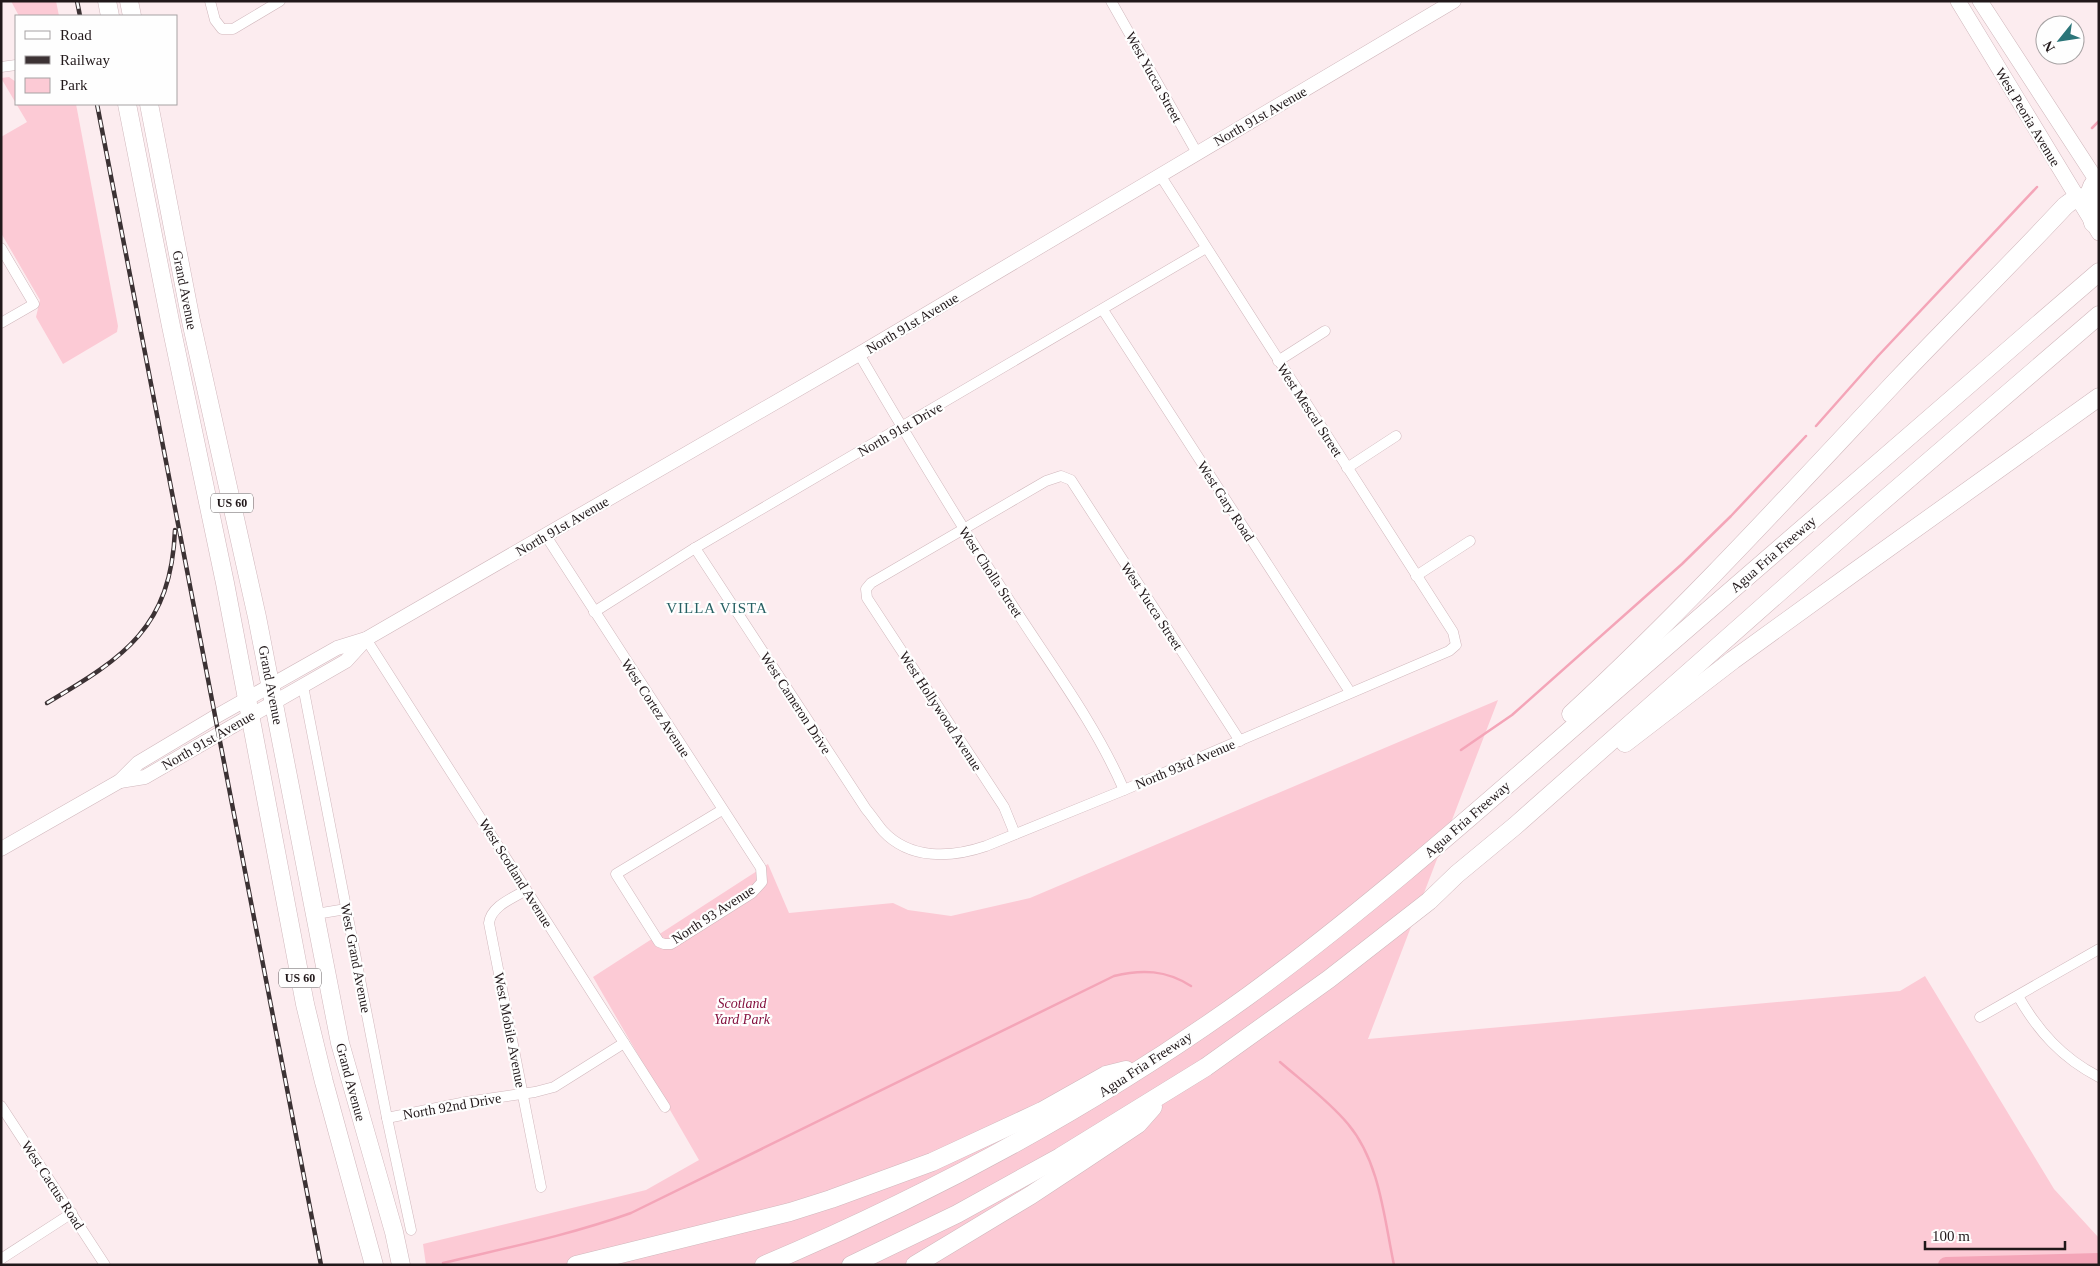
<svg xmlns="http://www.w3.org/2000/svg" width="2100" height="1266" font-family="'Times New Roman',serif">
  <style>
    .green { fill: #fccad5 }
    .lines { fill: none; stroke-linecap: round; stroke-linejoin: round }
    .stream { stroke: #f4a5b8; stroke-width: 2.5 }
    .river { stroke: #f4a5b8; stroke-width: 16 }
    .street-casing { stroke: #d0b7bc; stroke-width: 11 }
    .secondary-casing { stroke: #d0b7bc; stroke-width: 15 }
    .primary-casing { stroke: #d0b7bc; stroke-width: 16 }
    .highway-casing { stroke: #d0b7bc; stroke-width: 19 }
    .street { stroke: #fff; stroke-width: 10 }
    .secondary { stroke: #fff; stroke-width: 14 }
    .primary { stroke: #fff; stroke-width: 15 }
    .highway { stroke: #fff; stroke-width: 18 }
    .rail-casing { stroke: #3c3234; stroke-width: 4.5 }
    .rail { stroke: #fefefe; stroke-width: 2.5; stroke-dasharray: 8; stroke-linecap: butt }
    .labels { text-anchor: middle; stroke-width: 4.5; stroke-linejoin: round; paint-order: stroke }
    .shield { fill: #fefefe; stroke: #635d5e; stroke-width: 1 }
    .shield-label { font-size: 12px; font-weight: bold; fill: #21181a }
    .street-label { font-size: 14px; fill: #21181a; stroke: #fefefe }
    .park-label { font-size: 14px; font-style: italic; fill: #861441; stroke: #fefefe }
    .neighbourhood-label { font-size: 15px; letter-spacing: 1px; fill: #266063; stroke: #fefefe }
  </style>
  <rect width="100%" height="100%" fill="#fcecef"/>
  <!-- green -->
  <g class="green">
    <polygon points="11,1 56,1 59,16 19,16"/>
    <polygon points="9,77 16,82 16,104 76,104 118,326 117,332 63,364 36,317 40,300 1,233 1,137 27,122 1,78"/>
    <polygon points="1498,700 1368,1039 1900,991 1925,976 2054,1189 2099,1238 2099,1265 426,1265 423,1244 646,1190 699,1160 593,977 768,864 789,913 893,903 908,910 951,916 1030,898"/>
  </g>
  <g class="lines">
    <!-- stream -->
    <g class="stream">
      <polyline points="2092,128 2099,121"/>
      <polyline points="1816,426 1878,356 2037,187"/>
      <polyline points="1461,750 1512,715 1682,564 1731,516 1806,436"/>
      <path d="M1280,1062C1303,1082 1329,1101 1348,1124C1380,1162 1384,1218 1394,1265"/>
      <path d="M443,1263C506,1248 570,1235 631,1213L1114,976C1142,969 1166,970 1191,986"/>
    </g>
    <!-- river -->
    <polyline class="river" points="1946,1265 2099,1261"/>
    <defs>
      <g id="street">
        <polyline points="210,1 215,20 222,29 233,29 280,1"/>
        <polyline points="1111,1 1197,153"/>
        <polyline points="1,67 16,65"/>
        <polyline points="1,248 34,304 1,323"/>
        <polyline points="1103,310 1350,692"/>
        <path d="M859,354C908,438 958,521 1011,603C1050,664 1095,723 1124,790"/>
        <polyline points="1278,361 1325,331"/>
        <polyline points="1347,468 1396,436"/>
        <polyline points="546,536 761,868 762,882 752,893 671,944 664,944 659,942 616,874 722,810"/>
        <path d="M695,548L866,809C872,816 877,824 883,831C910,860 951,858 986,846L1124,790L1449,651L1456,645L1453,632L1160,175"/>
        <polyline points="1416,576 1470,541"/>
        <polyline points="594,612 695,548 1206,248"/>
        <polyline points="366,639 665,1107"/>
        <polyline points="303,686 387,1118 411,1230"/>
        <polyline points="1015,834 1004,807 867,598 866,589 871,583 1046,481 1061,476 1071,480 1240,741"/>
        <path d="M526,890C513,898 491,906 489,923L541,1187"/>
        <polyline points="316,914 346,909"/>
        <path d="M2018,996C2038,1031 2062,1058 2099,1077"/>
        <polyline points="1980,1017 2099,949"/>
        <polyline points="1,1106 105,1265"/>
        <polyline points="387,1118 466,1102 535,1092 554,1087 624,1043"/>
        <polyline points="1,1259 72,1213"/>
      </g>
      <g id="secondary">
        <polyline points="120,781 145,777 219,734 346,661 366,639"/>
        <polyline points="1,849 120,781 138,763 215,717 337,648 366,639 859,354 1454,1"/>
      </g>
      <g id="primary">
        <polyline points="1958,1 2099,233"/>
        <polyline points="1980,1 2099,184"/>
      </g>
      <g id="highway">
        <polyline points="107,1 110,16"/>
        <polyline points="129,1 132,16"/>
        <polyline points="127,104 171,326 225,583 305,1004 324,1082 374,1265"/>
        <polyline points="149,104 191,321 257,617 340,1043 394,1232 401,1265"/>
        <path d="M2093,223C2090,207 2084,190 2099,178"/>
        <path d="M1571,714C1685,609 1790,494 1896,381C1952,322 2010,265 2065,206C2077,196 2083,195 2099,200"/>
        <polyline points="1625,743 1733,660 1853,573 2099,397"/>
        <polyline points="576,1265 790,1212 831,1199 932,1162 1042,1111 1106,1075 1126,1070"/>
        <path d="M764,1265C934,1193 1098,1104 1248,996C1381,899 1504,787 1629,679C1786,543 1942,407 2099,272"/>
        <polyline points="851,1265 957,1214 1060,1157 1206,1067 1329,979 1429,901 1457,874 1515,826 1870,512 2099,315"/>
        <polyline points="915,1265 1031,1195 1084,1160 1138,1124 1153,1107"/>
      </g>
    </defs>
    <!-- street casing -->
    <use href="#street" class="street-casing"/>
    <!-- secondary casing -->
    <use href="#secondary" class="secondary-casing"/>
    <!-- primary casing -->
    <use href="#primary" class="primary-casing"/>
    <!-- highway casing -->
    <use href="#highway" class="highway-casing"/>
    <!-- street -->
    <use href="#street" class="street"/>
    <!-- secondary -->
    <use href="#secondary" class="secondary"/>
    <!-- primary -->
    <use href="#primary" class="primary"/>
    <!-- highway -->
    <use href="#highway" class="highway"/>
    <defs>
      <g id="rail">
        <polyline points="77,1 80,16"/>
        <polyline points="97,104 321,1265"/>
        <path d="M47,703C125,657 171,627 175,530"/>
      </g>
    </defs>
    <!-- rail casing -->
    <use href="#rail" class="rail-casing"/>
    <!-- rail -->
    <use href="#rail" class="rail"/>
  </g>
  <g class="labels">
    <!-- shield labels -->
    <g class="shield">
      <rect x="211" y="493.5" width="42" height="19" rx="4"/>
      <rect x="279" y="968.5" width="42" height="19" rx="4"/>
    </g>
    <g class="shield-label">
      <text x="232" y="507">US 60</text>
      <text x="300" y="982">US 60</text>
    </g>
    <!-- street labels -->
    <g class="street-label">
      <text transform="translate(1154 77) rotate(61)" y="5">West Yucca Street</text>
      <text transform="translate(1260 116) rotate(-30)" y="5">North 91st Avenue</text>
      <text transform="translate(2028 117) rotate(59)" y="5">West Peoria Avenue</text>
      <text transform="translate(185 290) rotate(79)" y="5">Grand Avenue</text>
      <text transform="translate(912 323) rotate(-31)" y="5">North 91st Avenue</text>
      <text transform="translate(1310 410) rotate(57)" y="5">West Mescal Street</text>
      <text transform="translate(900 429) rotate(-30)" y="5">North 91st Drive</text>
      <text transform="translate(1226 501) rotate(57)" y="5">West Gary Road</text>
      <text transform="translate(562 526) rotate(-30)" y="5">North 91st Avenue</text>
      <text transform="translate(1773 554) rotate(-41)" y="5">Agua Fria Freeway</text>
      <text transform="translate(991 572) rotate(57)" y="5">West Cholla Street</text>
      <text transform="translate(1152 606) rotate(57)" y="5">West Yucca Street</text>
      <text transform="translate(271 685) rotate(79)" y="5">Grand Avenue</text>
      <text transform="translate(796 703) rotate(57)" y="5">West Cameron Drive</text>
      <text transform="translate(656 708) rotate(57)" y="5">West Cortez Avenue</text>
      <text transform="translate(941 711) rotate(57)" y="5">West Hollywood Avenue</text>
      <text transform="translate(208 740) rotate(-30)" y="5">North 91st Avenue</text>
      <text transform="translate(1185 764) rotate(-23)" y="5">North 93rd Avenue</text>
      <text transform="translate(1467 819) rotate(-41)" y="5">Agua Fria Freeway</text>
      <text transform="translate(516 873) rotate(58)" y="5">West Scotland Avenue</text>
      <text transform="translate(713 914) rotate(-33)" y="5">North 93 Avenue</text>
      <text transform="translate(356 958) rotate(79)" y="5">West Grand Avenue</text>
      <text transform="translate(510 1030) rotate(79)" y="5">West Mobile Avenue</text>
      <text transform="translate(1145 1064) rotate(-33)" y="5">Agua Fria Freeway</text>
      <text transform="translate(351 1082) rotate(75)" y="5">Grand Avenue</text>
      <text transform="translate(452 1106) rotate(-10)" y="5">North 92nd Drive</text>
      <text transform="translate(53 1185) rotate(57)" y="5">West Cactus Road</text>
    </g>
    <!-- park labels -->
    <g class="park-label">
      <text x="742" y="1008">Scotland<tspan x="742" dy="16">Yard Park</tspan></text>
    </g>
    <!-- neighbourhood labels -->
    <g class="neighbourhood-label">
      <text x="717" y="613">VILLA VISTA</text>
    </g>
  </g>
  <!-- border -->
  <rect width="2100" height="1266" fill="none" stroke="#21181a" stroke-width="5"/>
  <!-- legend -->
  <rect x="15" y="15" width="162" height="90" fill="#fefefe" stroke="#a6a2a3"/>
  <rect x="25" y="31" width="25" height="8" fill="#ffffff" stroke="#a6a2a3"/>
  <text x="60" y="40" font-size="15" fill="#21181a">Road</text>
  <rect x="25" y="56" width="25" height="8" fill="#3c3234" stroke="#a6a2a3"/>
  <text x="60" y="65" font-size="15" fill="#21181a">Railway</text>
  <rect x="25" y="78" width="25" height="15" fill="#fccad5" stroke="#a6a2a3"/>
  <text x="60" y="90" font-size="15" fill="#21181a">Park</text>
  <!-- north arrow -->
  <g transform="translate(2060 40) rotate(240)"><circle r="24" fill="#fefefe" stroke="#a6a2a3"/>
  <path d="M0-4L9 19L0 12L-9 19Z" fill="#2b7579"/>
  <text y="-8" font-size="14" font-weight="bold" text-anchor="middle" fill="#21181a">N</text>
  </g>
  <!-- scale -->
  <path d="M1925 1241v8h140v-8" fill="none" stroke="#21181a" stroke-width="2.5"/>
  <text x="1932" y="1241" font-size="15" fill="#21181a" stroke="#fefefe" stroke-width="4" paint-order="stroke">100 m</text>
</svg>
